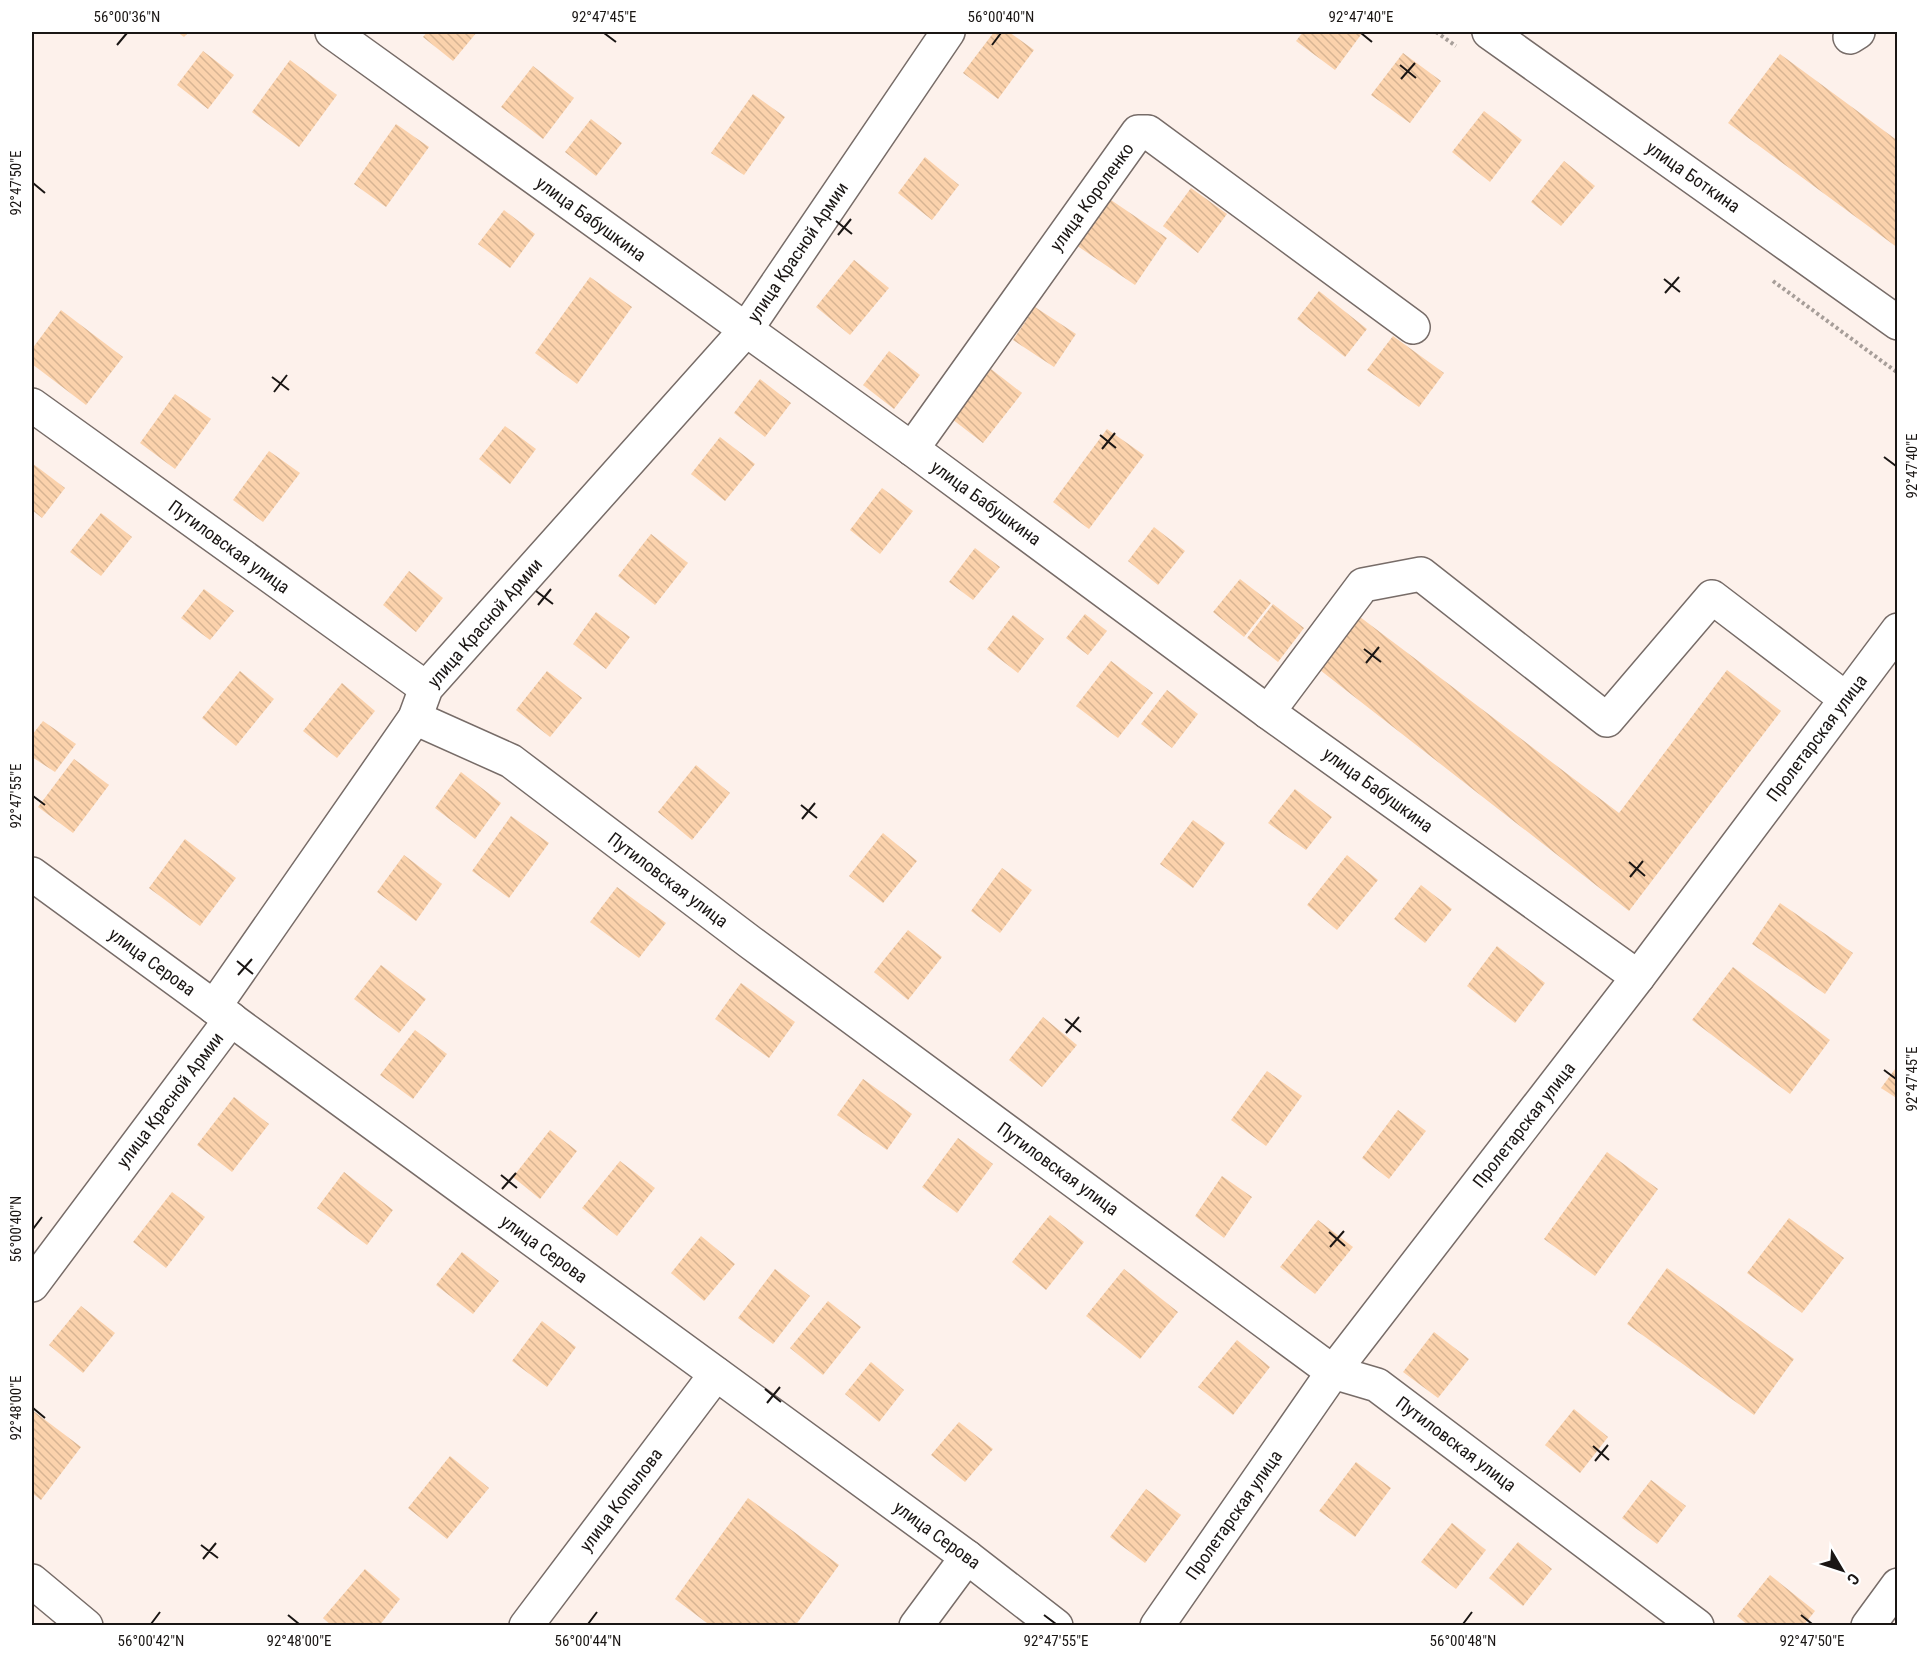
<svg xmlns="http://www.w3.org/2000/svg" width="1929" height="1657" font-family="'Roboto Condensed',sans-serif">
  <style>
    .building { fill: url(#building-back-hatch) }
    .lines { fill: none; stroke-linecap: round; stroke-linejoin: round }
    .minor-casing { stroke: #776c68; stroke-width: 36 }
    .path { stroke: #a79e99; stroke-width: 4; stroke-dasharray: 3 3; stroke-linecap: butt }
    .minor { stroke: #fff; stroke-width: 33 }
    .ticks { fill: none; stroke: #1a1614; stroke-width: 2 }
    .labels { text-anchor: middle; stroke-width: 4.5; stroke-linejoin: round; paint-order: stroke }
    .street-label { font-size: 18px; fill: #1a1614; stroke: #fff }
    .neatline { fill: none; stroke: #1a1614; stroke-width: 2 }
    .ticks-label { font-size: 15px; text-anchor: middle; fill: #1a1614 }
  </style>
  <defs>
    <pattern id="building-back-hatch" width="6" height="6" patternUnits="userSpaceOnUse" patternTransform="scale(1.5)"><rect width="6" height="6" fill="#fbd2ac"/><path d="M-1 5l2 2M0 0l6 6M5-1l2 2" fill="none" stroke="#d7b493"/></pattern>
  </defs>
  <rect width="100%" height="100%" fill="#fdf1eb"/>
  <!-- building -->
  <g class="building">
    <polygon points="177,32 189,32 184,37"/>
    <polygon points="427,32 477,32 453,61 423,37"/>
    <polygon points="994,32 1009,32 1034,50 998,99 963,73"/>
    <polygon points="1303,32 1363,32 1335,70 1296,41"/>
    <polygon points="203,51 234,75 208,109 177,85"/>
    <polygon points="1403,53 1441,81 1410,123 1371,95"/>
    <polygon points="1780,54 1898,141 1898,248 1728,123"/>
    <polygon points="290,60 337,95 299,147 252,112"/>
    <polygon points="533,66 574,98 543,139 501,107"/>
    <polygon points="753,94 785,117 744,175 711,153"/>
    <polygon points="1484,111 1522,140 1490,182 1452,152"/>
    <polygon points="591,119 622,143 596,176 565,152"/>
    <polygon points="396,124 429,147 386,207 354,184"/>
    <polygon points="925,157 959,185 932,220 898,193"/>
    <polygon points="1564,161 1595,186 1561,226 1531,202"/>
    <polygon points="1191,188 1227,214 1198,253 1163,226"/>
    <polygon points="1108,198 1167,238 1135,285 1076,245"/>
    <polygon points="504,210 535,234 510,268 478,244"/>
    <polygon points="854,260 889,288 850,335 816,307"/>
    <polygon points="590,277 632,307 577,384 535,353"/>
    <polygon points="1319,291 1367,329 1345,357 1297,319"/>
    <polygon points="1035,307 1076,334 1054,367 1013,340"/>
    <polygon points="61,310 123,357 86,405 32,364 32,349"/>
    <polygon points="1393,336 1444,373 1419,407 1367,370"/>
    <polygon points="889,351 920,375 894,409 863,385"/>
    <polygon points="991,369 1022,393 983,443 952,419"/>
    <polygon points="760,379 791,403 765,437 734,413"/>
    <polygon points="175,394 211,419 175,469 140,443"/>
    <polygon points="505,426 536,449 510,484 479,459"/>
    <polygon points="1107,429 1144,455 1089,529 1053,502"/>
    <polygon points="720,437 755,464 725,501 691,474"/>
    <polygon points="269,451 300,473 263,522 233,500"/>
    <polygon points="32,463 65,488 42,518 32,510"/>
    <polygon points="882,488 913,511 880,554 850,530"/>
    <polygon points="101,513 132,537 101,576 70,552"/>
    <polygon points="1154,527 1185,551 1158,585 1128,561"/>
    <polygon points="651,534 688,563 655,605 618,576"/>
    <polygon points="975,548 1000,567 973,600 949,582"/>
    <polygon points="409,571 443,598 416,632 383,605"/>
    <polygon points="1240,579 1271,603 1244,637 1213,612"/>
    <polygon points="204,589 234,611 210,640 181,618"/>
    <polygon points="1273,604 1304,628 1278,662 1247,638"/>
    <polygon points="596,612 630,637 606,669 573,644"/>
    <polygon points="1085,614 1107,631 1088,655 1066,638"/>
    <polygon points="1013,615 1044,639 1018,673 987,649"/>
    <polygon points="1360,617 1619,813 1727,670 1781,711 1629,911 1320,670"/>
    <polygon points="1111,661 1153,693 1118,738 1076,706"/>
    <polygon points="240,671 274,699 236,746 202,718"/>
    <polygon points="547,671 582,698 550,737 516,710"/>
    <polygon points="342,683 375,711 337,758 303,731"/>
    <polygon points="1167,690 1198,714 1172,748 1141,724"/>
    <polygon points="43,721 76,744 55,772 32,757 32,735"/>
    <polygon points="74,759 109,785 73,833 38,807"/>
    <polygon points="696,765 730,793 692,840 658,812"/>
    <polygon points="461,772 501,803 475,839 435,808"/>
    <polygon points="1295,789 1332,817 1306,850 1268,823"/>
    <polygon points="511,816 549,843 509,898 472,871"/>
    <polygon points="1193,820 1225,843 1193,888 1160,864"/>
    <polygon points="883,833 917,861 883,903 849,876"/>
    <polygon points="185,839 236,878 200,926 149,888"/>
    <polygon points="404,855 442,884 416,921 377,892"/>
    <polygon points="1347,855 1378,880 1337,930 1307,905"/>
    <polygon points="1002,868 1032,890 1000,933 971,911"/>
    <polygon points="1421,885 1452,909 1425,943 1394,919"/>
    <polygon points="617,887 666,923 639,958 590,922"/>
    <polygon points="1780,903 1853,953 1825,994 1752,944"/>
    <polygon points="908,930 942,957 908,1000 874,972"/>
    <polygon points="1497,946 1545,983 1515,1023 1467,986"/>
    <polygon points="381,965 426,999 399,1033 354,999"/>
    <polygon points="1733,967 1830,1040 1790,1094 1692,1020"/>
    <polygon points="741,983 795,1022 769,1058 715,1019"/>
    <polygon points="1043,1017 1077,1045 1042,1087 1009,1060"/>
    <polygon points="415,1030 447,1054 413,1099 380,1075"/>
    <polygon points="1898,1065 1898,1099 1881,1088"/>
    <polygon points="1267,1071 1302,1096 1266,1146 1231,1120"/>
    <polygon points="863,1079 912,1114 887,1150 837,1115"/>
    <polygon points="234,1097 269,1124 232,1172 197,1145"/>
    <polygon points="1398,1110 1426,1131 1389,1179 1362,1158"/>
    <polygon points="550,1130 577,1151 540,1199 513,1177"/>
    <polygon points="958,1138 993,1164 957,1213 922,1187"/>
    <polygon points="1607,1152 1658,1189 1595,1276 1544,1239"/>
    <polygon points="620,1161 655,1188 617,1236 582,1208"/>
    <polygon points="344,1172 393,1210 367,1245 317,1208"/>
    <polygon points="1222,1176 1252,1197 1224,1238 1195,1216"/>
    <polygon points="172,1192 205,1217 166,1268 133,1242"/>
    <polygon points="1050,1215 1084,1242 1046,1290 1012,1262"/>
    <polygon points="1789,1218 1844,1258 1802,1313 1747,1273"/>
    <polygon points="1318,1220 1353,1247 1315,1294 1280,1267"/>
    <polygon points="701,1236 735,1264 704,1301 671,1273"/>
    <polygon points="462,1252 499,1281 473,1314 436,1285"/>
    <polygon points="1667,1268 1794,1359 1754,1415 1627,1324"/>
    <polygon points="775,1269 810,1296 773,1344 738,1318"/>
    <polygon points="1124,1269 1178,1312 1140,1359 1086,1316"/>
    <polygon points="828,1301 861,1327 823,1375 790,1348"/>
    <polygon points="81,1306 115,1333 83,1373 49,1345"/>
    <polygon points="542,1321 576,1347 547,1387 512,1361"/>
    <polygon points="1434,1332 1469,1359 1438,1398 1403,1372"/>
    <polygon points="1237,1340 1270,1367 1233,1415 1198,1387"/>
    <polygon points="871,1362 904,1390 879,1422 845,1394"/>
    <polygon points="1574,1409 1608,1437 1580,1473 1545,1445"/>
    <polygon points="32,1410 81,1447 41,1500 32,1493"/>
    <polygon points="959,1422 993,1449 965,1482 931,1455"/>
    <polygon points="450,1456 489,1488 447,1539 408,1508"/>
    <polygon points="1356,1462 1391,1488 1355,1537 1319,1511"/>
    <polygon points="1651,1480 1686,1506 1657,1544 1622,1518"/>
    <polygon points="1146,1489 1181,1515 1145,1563 1110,1537"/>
    <polygon points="748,1498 839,1565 795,1626 711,1626 675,1599"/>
    <polygon points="1452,1523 1486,1550 1456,1589 1421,1562"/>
    <polygon points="1518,1542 1552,1569 1523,1606 1489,1578"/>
    <polygon points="365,1569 400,1599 379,1626 332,1626 323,1618"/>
    <polygon points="1770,1575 1815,1611 1803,1626 1749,1626 1737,1616"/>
  </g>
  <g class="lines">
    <defs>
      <g id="minor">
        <polyline points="332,32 912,449 1268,712 1638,977"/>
        <polyline points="1489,32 1898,323"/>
        <polyline points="1850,37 1858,32"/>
        <polyline points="32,405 426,688"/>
        <polyline points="912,449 1138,132 1148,132 1413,327"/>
        <polyline points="1268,712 1363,585 1421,574 1607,720 1712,597 1846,699"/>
        <polyline points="415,718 511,761 750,942 1333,1372 1377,1385 1697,1626"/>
        <polyline points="32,874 967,1557 1056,1626"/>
        <polyline points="32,1285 231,1019 214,1007 415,718 426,688 745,331 948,32"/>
        <polyline points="32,1581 86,1626"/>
        <polyline points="526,1626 716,1374"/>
        <polyline points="916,1626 967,1557"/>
        <polyline points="1157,1626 1333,1372 1638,977 1898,630"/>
        <polyline points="1868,1626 1898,1585"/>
      </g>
    </defs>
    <!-- minor casing -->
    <use href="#minor" class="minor-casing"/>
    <!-- path -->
    <g class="path">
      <polyline points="1436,32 1456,46"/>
      <polyline points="1773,281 1898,373"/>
    </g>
    <!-- minor -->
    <use href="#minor" class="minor"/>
  </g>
  <!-- ticks -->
  <path class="ticks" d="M604,33L616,42M1361,33L1372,42M117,45L127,33M992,45L1001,33M1400,65L1416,78M1401,79L1415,63M33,183L45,193M836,221L852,234M838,235L851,219M1664,279L1680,292M1665,293L1679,277M272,377L289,390M274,392L287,375M1100,435L1116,448M1102,449L1115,433M1884,457L1896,466M536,591L553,604M538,605L551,589M1364,649L1381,662M1366,663L1379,647M33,796L45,805M801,805L817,818M802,819L815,803M1629,862L1645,876M1630,877L1643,861M237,961L253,974M238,975L252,959M1065,1019L1081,1032M1066,1033L1079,1017M1884,1070L1896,1079M501,1175L517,1188M502,1189L516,1173M33,1229L42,1217M1329,1232L1345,1246M1330,1247L1344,1231M765,1389L781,1402M767,1403L780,1387M33,1408L45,1418M1593,1446L1609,1460M1595,1461L1608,1445M201,1545L218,1558M203,1559L216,1543M288,1615L299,1624M1044,1615L1056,1624M1801,1615L1812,1624M151,1624L160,1612M588,1624L597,1612M1463,1624L1472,1612"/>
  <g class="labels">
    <!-- street labels -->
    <g class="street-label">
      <text transform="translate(1693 177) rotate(35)" y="6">улица Боткина</text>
      <text transform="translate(1092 197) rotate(-54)" y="6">улица Короленко</text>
      <text transform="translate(591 219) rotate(36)" y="6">улица Бабушкина</text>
      <text transform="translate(798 252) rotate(-56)" y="6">улица Красной Армии</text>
      <text transform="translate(986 503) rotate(36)" y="6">улица Бабушкина</text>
      <text transform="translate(229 547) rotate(36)" y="6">Путиловская улица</text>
      <text transform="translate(485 623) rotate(-49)" y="6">улица Красной Армии</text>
      <text transform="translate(1817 738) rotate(-53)" y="6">Пролетарская улица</text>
      <text transform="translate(1378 790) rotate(36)" y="6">улица Бабушкина</text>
      <text transform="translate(668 880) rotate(37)" y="6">Путиловская улица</text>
      <text transform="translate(152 962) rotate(36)" y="6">улица Серова</text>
      <text transform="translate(170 1100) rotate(-53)" y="6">улица Красной Армии</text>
      <text transform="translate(1524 1125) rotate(-52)" y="6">Пролетарская улица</text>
      <text transform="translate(1058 1169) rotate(36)" y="6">Путиловская улица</text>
      <text transform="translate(544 1249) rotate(36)" y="6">улица Серова</text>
      <text transform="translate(1456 1444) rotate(37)" y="6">Путиловская улица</text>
      <text transform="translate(621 1500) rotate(-53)" y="6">улица Копылова</text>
      <text transform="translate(1234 1515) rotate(-55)" y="6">Пролетарская улица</text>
      <text transform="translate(937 1535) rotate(36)" y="6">улица Серова</text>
    </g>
  </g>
  <!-- border -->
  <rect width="1929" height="1657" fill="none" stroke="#ffffff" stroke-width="66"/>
  <!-- north arrow -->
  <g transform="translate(1842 1570) rotate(129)" stroke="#ffffff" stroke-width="4.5" paint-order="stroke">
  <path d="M0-4.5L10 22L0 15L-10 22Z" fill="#1a1614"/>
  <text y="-9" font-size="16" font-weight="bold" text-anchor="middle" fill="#1a1614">С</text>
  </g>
  <rect x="33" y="33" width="1863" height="1591" class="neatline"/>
  <g class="ticks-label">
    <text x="127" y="22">56°00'36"N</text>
    <text x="604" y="22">92°47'45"E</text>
    <text x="1001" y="22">56°00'40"N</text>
    <text x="1361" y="22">92°47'40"E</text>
    <text transform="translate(16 183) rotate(-90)" y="5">92°47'50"E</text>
    <text transform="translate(1912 466) rotate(-90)" y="5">92°47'40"E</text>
    <text transform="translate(16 796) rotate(-90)" y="5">92°47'55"E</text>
    <text transform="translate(1912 1079) rotate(-90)" y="5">92°47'45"E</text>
    <text transform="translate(16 1229) rotate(-90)" y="5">56°00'40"N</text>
    <text transform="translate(16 1408) rotate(-90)" y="5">92°48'00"E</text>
    <text x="151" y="1646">56°00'42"N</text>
    <text x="299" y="1646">92°48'00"E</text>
    <text x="588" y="1646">56°00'44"N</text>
    <text x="1056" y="1646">92°47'55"E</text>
    <text x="1463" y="1646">56°00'48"N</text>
    <text x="1812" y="1646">92°47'50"E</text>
  </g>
</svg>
